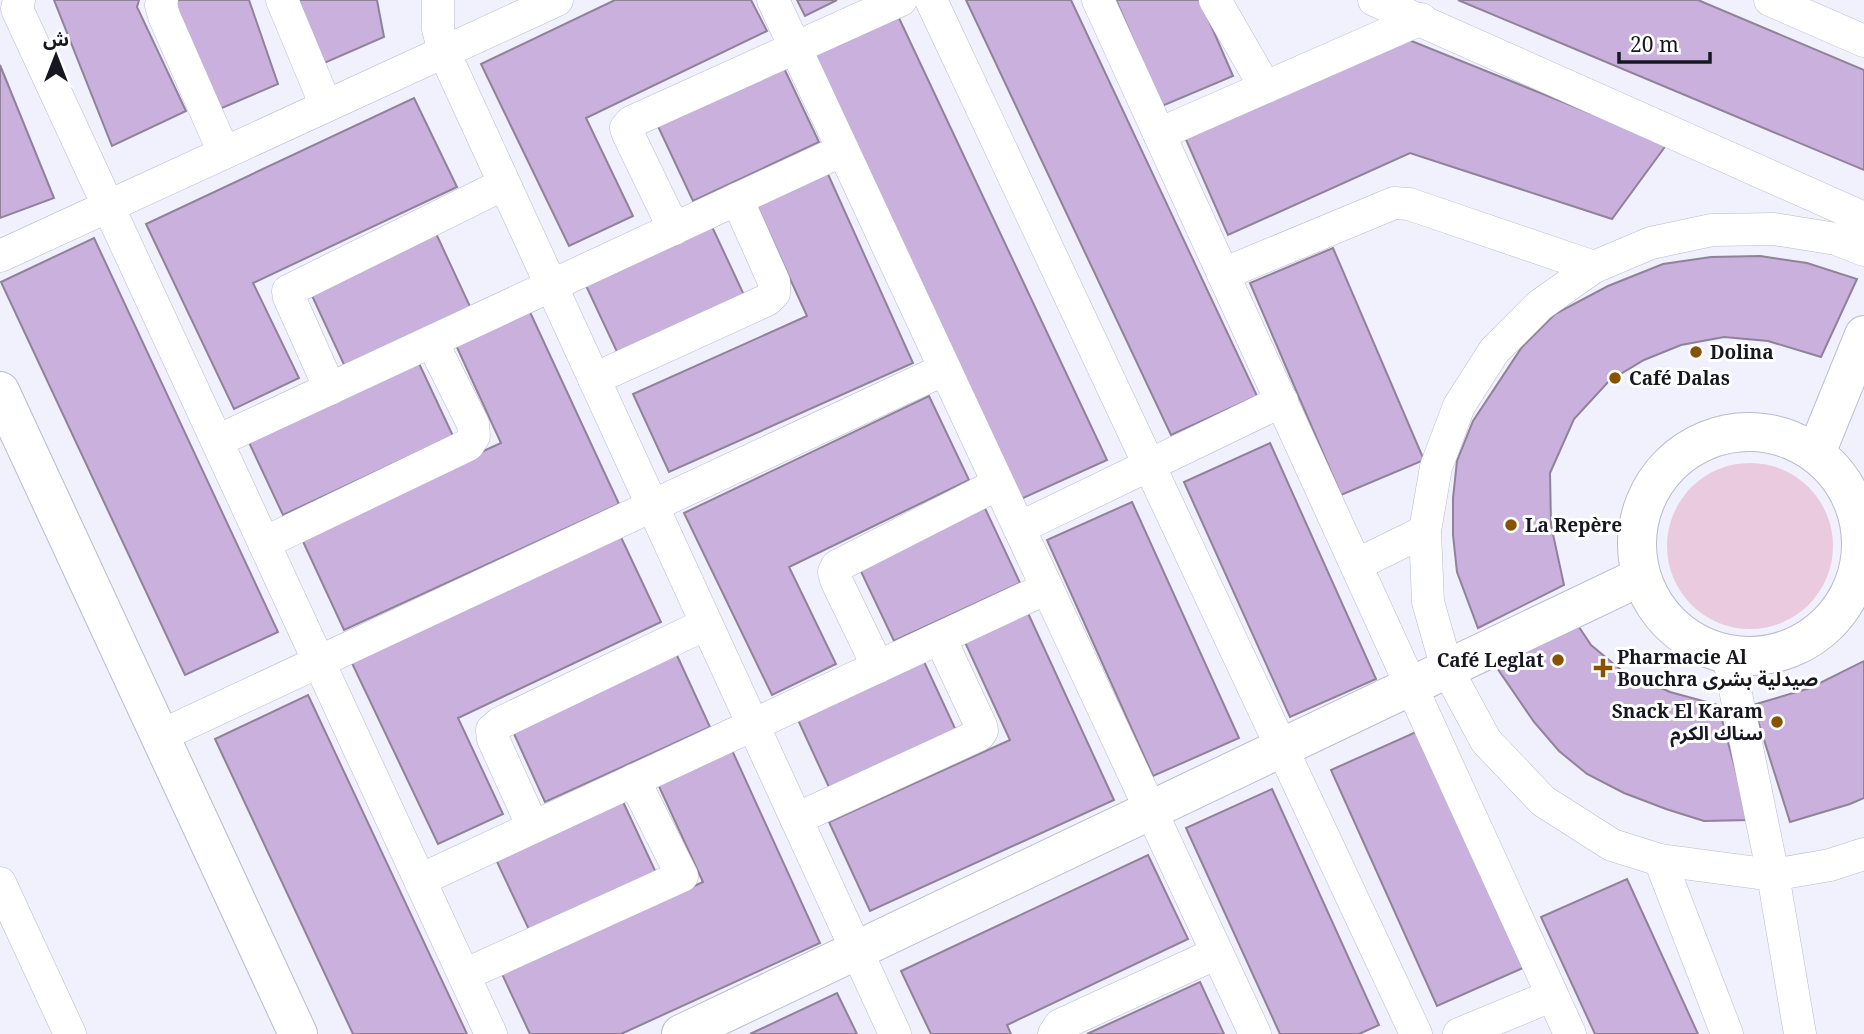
<svg xmlns="http://www.w3.org/2000/svg" width="1864" height="1034" font-family="'Noto Serif','Noto Sans Arabic',serif">
  <style>
    .green { fill: #eacade }
    .building { fill: #c9b0dd; stroke: #8f8299; stroke-width: 2 }
    .lines { fill: none; stroke-linecap: round; stroke-linejoin: round }
    .street-casing { stroke: #b7bad4; stroke-width: 33 }
    .secondary-casing { stroke: #b7bad4; stroke-width: 40 }
    .street { stroke: #fff; stroke-width: 32 }
    .secondary { stroke: #fff; stroke-width: 38 }
    .poi-dot { fill: #875300; stroke: #fff; stroke-width: 2.5 }
    .labels { text-anchor: middle; stroke-width: 6; stroke-linejoin: round; paint-order: stroke }
    .poi-label { font-size: 19px; font-weight: bold; fill: #161720; stroke: #fff; text-anchor: start }
  </style>
  <rect width="100%" height="100%" fill="#f0f1fc"/>
  <!-- green -->
  <circle class="green" cx="1750" cy="546" r="83"/>
  <!-- building -->
  <g class="building">
    <polygon points="54,0 139,0 137,7 186,111 112,146"/>
    <polygon points="178,0 249,0 278,84 215,111 175,7"/>
    <polygon points="299,0 377,0 384,37 322,64"/>
    <polygon points="615,0 751,0 767,31 586,118 633,216 569,246 481,64"/>
    <polygon points="797,0 837,0 805,16"/>
    <polygon points="966,0 1071,0 1257,396 1171,435"/>
    <polygon points="1116,0 1200,0 1233,76 1162,106"/>
    <polygon points="1458,0 1698,0 1864,70 1864,170"/>
    <polygon points="898,16 1107,460 1021,499 813,55"/>
    <polygon points="1409,40 1667,144 1612,219 1410,153 1228,235 1184,135"/>
    <polygon points="782,64 819,142 693,201 656,122"/>
    <polygon points="0,65 54,198 0,218"/>
    <polygon points="414,98 457,187 253,283 299,378 234,409 146,224"/>
    <polygon points="827,172 913,363 669,472 633,394 807,316 756,204"/>
    <polygon points="707,216 744,295 618,354 581,275"/>
    <polygon points="433,227 473,313 347,371 307,285"/>
    <polygon points="94,238 278,632 185,675 1,282"/>
    <polygon points="1333,248 1424,460 1341,495 1250,283"/>
    <polygon points="1760,256 1807,263 1857,279 1821,357 1768,341 1724,337 1681,345 1644,360 1609,381 1574,419 1550,473 1551,525 1564,585 1478,628 1457,572 1453,535 1453,498 1457,461 1473,421 1522,347 1555,314 1608,286 1663,264 1711,257"/>
    <polygon points="529,310 619,504 344,630 300,535 501,443 455,343"/>
    <polygon points="416,357 453,436 283,515 246,436"/>
    <polygon points="929,396 969,480 789,567 836,664 772,695 684,513"/>
    <polygon points="1270,443 1376,679 1290,717 1184,482"/>
    <polygon points="1132,502 1239,738 1153,776 1047,540"/>
    <polygon points="983,504 1020,583 894,641 857,563"/>
    <polygon points="619,533 661,622 458,718 503,814 438,844 350,659"/>
    <polygon points="1027,611 1114,800 870,911 829,822 1010,740 964,640"/>
    <polygon points="1575,621 1591,645 1621,670 1670,692 1718,705 1749,820 1704,821 1666,809 1624,793 1587,774 1559,751 1534,722 1495,665"/>
    <polygon points="674,649 710,727 545,802 510,725"/>
    <polygon points="919,651 959,737 833,796 793,709"/>
    <polygon points="1864,661 1864,798 1850,804 1790,822 1753,705 1810,688"/>
    <polygon points="308,695 467,1034 353,1034 215,739"/>
    <polygon points="1416,732 1523,968 1437,1006 1331,770"/>
    <polygon points="731,748 820,943 621,1034 530,1034 502,974 703,882 657,782"/>
    <polygon points="1272,789 1379,1025 1359,1034 1280,1034 1186,828"/>
    <polygon points="618,791 658,877 532,936 491,849"/>
    <polygon points="1148,855 1188,939 1007,1025 1011,1034 931,1034 901,971"/>
    <polygon points="1627,879 1698,1034 1595,1034 1541,917"/>
    <polygon points="1200,982 1224,1034 1087,1034"/>
    <polygon points="837,993 857,1034 750,1034"/>
  </g>
  <g class="lines">
    <defs>
      <g id="street">
        <polyline points="19,0 17,9 491,1034"/>
        <polyline points="162,0 161,5 164,16 224,153"/>
        <polyline points="282,0 326,106"/>
        <polyline points="438,0 438,29 444,52 895,1034"/>
        <polyline points="773,0 1255,1034"/>
        <polyline points="931,0 1416,1034"/>
        <polyline points="1098,0 1570,1034"/>
        <polyline points="1215,0 1265,87"/>
        <polyline points="1374,0 1864,218"/>
        <polyline points="1770,0 1864,41"/>
        <polyline points="1159,134 1421,19"/>
        <polyline points="674,229 628,134 626,128 631,122 901,0"/>
        <polyline points="1864,250 1836,239 1774,229 1712,230 1651,243 1594,267 1540,305 1494,351 1459,406 1436,467 1425,531 1428,602 1447,669 1486,741 1543,801 1612,845 1660,860 1773,875 1830,865 1864,854"/>
        <polyline points="0,256 557,0"/>
        <polyline points="1223,274 1394,203 1409,204 1594,267"/>
        <polyline points="594,379 767,300 774,293 774,282 737,199"/>
        <polyline points="330,389 289,297 288,291 504,184"/>
        <polyline points="217,441 843,150"/>
        <polyline points="1019,528 1282,401"/>
        <polyline points="264,543 468,445 474,436 473,424 432,342"/>
        <polyline points="1356,565 1425,531"/>
        <polyline points="1728,655 1773,875 1800,1034"/>
        <polyline points="878,667 836,580 834,572 837,566 998,484"/>
        <polyline points="160,736 945,369"/>
        <polyline points="796,819 979,735 982,731 981,726 940,638"/>
        <polyline points="533,827 493,739 492,730 500,723 706,624"/>
        <polyline points="1660,860 1727,1034"/>
        <polyline points="420,880 1047,588"/>
        <polyline points="0,883 70,1034"/>
        <polyline points="464,975 682,876 634,780"/>
        <polyline points="1054,1034 1060,1025 1217,953"/>
        <polyline points="1459,1034 1551,996"/>
      </g>
      <g id="secondary">
        <polyline points="0,391 298,1034"/>
        <circle cx="1749" cy="544" r="112"/>
        <polyline points="1816,453 1864,335"/>
        <polyline points="681,1034 1640,577"/>
      </g>
    </defs>
    <!-- street casing -->
    <use href="#street" class="street-casing"/>
    <!-- secondary casing -->
    <use href="#secondary" class="secondary-casing"/>
    <!-- street -->
    <use href="#street" class="street"/>
    <!-- secondary -->
    <use href="#secondary" class="secondary"/>
  </g>
  <!-- markers -->
  <g class="poi-dot">
    <circle cx="1696" cy="352" r="7"/>
    <circle cx="1615" cy="378" r="7"/>
    <circle cx="1511" cy="525" r="7"/>
    <circle cx="1558" cy="660" r="7"/>
    <path d="M1599.5 657.5h7v7h7v7h-7v7h-7v-7h-7v-7h7z"/>
    <circle cx="1777" cy="722" r="7"/>
  </g>
  <g class="labels">
    <!-- poi labels -->
    <g class="poi-label">
      <text x="1710" y="359">Dolina</text>
      <text x="1629" y="385">Café Dalas</text>
      <text x="1525" y="532">La Repère</text>
      <text x="1617" y="664">Pharmacie Al<tspan x="1617" dy="22">Bouchra صيدلية بشرى</tspan></text>
      <text x="1544" y="667" text-anchor="end">Café Leglat</text>
      <text x="1763" y="718" text-anchor="end">Snack El Karam<tspan x="1763" dy="22">سناك الكرم</tspan></text>
    </g>
  </g>
  <!-- north arrow -->
  <g transform="translate(56 56)" stroke="#ffffff" stroke-width="5" paint-order="stroke">
  <path d="M0-5L12 26L0 18L-12 26Z" fill="#161720"/>
  <text y="-10" font-size="19" font-weight="bold" text-anchor="middle" fill="#161720">ش</text>
  </g>
  <!-- scale -->
  <path d="M1619 52v10h91v-10" fill="none" stroke="#161720" stroke-width="3.5"/>
  <text x="1630" y="52" font-size="21" fill="#161720" stroke="#ffffff" stroke-width="5" paint-order="stroke">20 m</text>
</svg>
